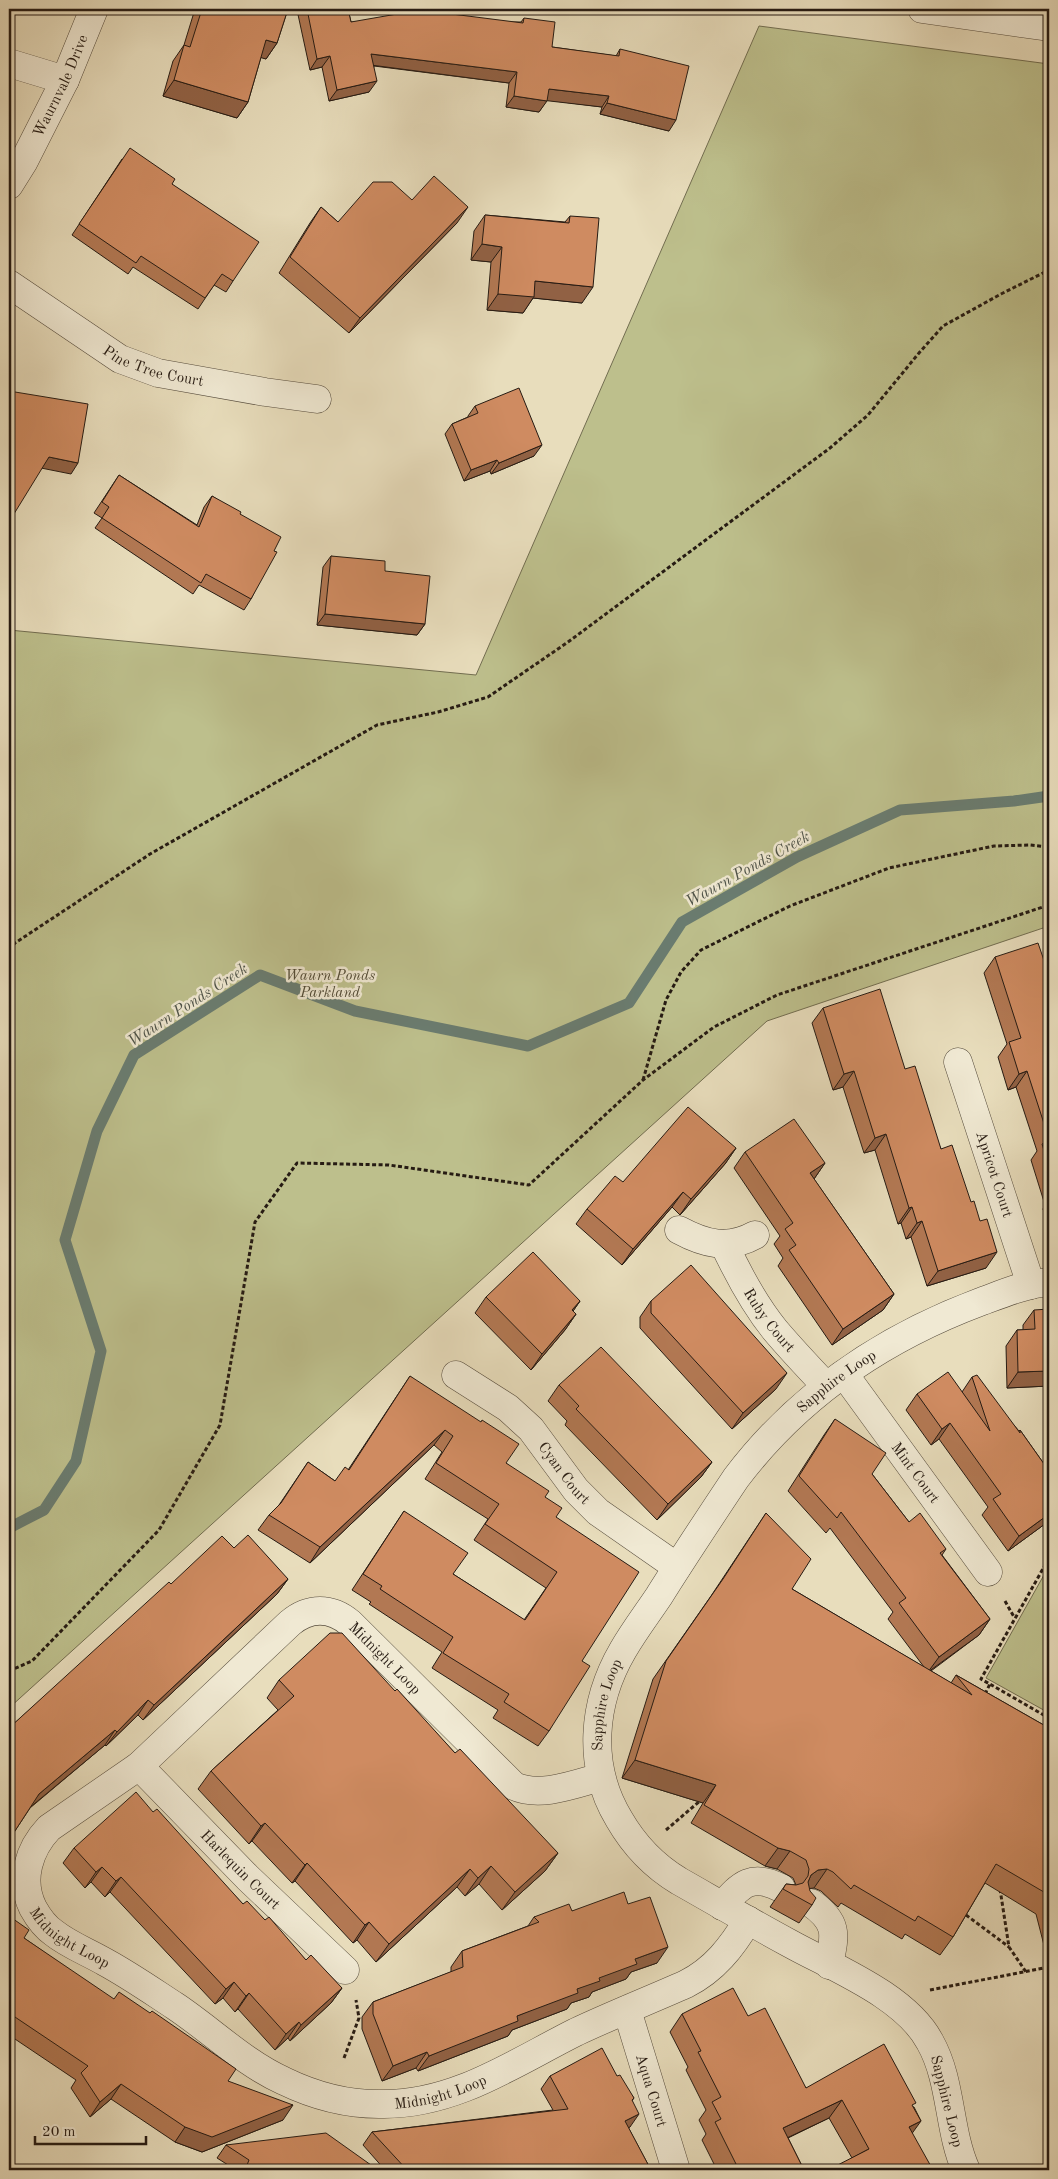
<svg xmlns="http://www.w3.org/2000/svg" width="1058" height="2179" font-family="'Old Standard TT',serif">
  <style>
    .green { fill: #bdbf8c; stroke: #726d50 }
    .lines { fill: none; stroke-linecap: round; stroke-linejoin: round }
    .stream { stroke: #6a7c70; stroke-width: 11 }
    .minor-casing { stroke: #564c3d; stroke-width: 29 }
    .path { stroke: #261b13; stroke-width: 3; stroke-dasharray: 4 2.5; stroke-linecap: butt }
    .minor { stroke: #f0e9d3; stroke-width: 28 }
    .wall { fill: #b27853; stroke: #261b13 }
    .shaded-wall { fill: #916144; stroke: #261b13 }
    .building { fill: #cf8b61; stroke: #261b13 }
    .labels { text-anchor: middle; stroke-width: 5; stroke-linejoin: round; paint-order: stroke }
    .street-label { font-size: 15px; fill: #261b13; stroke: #f0e9d3 }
    .park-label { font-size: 15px; font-style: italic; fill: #534c37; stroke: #f0e9d3 }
    .water-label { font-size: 16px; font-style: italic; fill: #4e5349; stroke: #f0e9d3 }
  </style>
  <rect width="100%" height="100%" fill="#e8ddbc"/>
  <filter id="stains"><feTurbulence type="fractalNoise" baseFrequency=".004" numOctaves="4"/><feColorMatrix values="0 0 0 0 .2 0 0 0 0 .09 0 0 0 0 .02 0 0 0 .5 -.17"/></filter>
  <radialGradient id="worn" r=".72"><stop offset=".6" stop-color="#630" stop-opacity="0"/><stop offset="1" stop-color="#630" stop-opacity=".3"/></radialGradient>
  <!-- green -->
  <g class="green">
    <polygon points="759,26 1049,64 1049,926 767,1021 9,1708 9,630 476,675"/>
    <polygon points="1049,1566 1049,1713 986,1678"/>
  </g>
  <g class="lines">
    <!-- stream -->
    <polyline class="stream" points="9,1528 44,1510 76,1461 101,1351 65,1240 97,1131 134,1055 260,975 355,1011 528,1046 629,1003 682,922 797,857 900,810 1014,801 1049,796"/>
    <defs>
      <g id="minor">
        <polyline points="922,9 1049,27"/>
        <polyline points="9,63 65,80"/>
        <path id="s1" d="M9,185L24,161L65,80L94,9"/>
        <path id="s2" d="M9,284L120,359L158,373L265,392L317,399"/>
        <path id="s3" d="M958,1062L1031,1285"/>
        <path d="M679,1230C705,1244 728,1250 755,1235"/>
        <path id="s4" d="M724,1244C738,1274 754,1304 775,1330C791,1349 809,1368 826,1386"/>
        <path id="s5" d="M844,1374L988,1572"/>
        <path id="s6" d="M456,1375L508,1408L531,1429L576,1490L598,1512L677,1567"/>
        <path id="s7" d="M139,1766L248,1878L345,1970"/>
        <path id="s8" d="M601,1777C575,1784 540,1798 514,1786L350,1623C331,1607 309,1607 290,1623L139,1766L49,1828C29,1849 19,1880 33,1908C38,1917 45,1927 54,1933C69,1945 88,1952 105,1962C129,1975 152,1991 175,2006C211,2030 244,2063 284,2081C315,2096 349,2105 384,2104C456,2104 514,2063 576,2032C612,2015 650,2000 686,1984C714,1970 732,1947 748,1920"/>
        <path d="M811,1903C839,1923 835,1935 829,1965"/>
        <path d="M722,1906C741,1884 752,1873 781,1888"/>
        <path id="s9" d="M627,2010L676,2170"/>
        <path id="s10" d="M966,2170C948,2130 952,2081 930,2042C906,1996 834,1968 789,1943C752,1923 716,1902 679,1881C654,1866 634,1845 619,1819C587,1766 592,1703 623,1650C634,1631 647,1614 659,1596C684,1556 710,1517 736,1478C799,1395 884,1338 980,1302C1002,1294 1025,1284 1049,1282"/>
      </g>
    </defs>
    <!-- minor casing -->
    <use href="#minor" class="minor-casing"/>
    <!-- path -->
    <g class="path">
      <polyline points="9,950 15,943 150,854 377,725 438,712 488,697 568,642 830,448 868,415 919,353 943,326 1001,294 1049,270"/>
      <polyline points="643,1080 666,1000 681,972 701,950 790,906 889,868 994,846 1030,845 1049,847"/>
      <polyline points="1049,1558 981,1679 1049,1718"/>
      <polyline points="1005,1601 1014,1617"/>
      <polyline points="9,1671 32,1661 159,1530 220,1425 255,1222 297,1163 389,1165 529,1185 643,1080 714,1027 777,995 1049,905"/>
      <polyline points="985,1694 990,1684"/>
      <polyline points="666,1830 701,1800"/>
      <polyline points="1000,1889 1009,1947 1026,1972"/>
      <polyline points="966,1915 1009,1947"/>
      <polyline points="930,1990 1049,1967"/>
      <polyline points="344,2058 359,2018 356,2000"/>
    </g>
    <!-- minor -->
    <use href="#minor" class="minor"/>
  </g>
  <!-- wall -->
  <g class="wall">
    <polygon points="195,9 288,9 277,43 266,59 261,57 248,102 237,118 163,96 173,61 184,45"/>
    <polygon points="298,9 348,9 351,22 521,22 524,18 552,47 616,56 620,49 669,131 600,114 602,107 547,100 539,112 506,107 509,83 374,66 369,92 329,101 322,67 310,70 297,10"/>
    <polygon points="122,159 172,184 233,281 226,292 214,285 198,309 133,267 128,274 72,235"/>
    <polygon points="412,200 457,223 349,333 279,273 310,223 321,207 338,222"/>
    <polygon points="485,215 565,222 570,216 582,303 533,298 523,313 487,310 491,262 471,260 474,231"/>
    <polygon points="475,406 534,456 491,474 490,471 464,481 445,434 452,424 468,417 468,416"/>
    <polygon points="119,475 197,525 204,507 212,496 240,514 274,551 251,599 244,610 199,585 193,594 95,528 102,518 94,513"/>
    <polygon points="331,556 385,571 425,624 417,635 317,625 323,567"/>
    <polygon points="995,957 1049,975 1049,1228 1043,1209 1045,1205 1031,1160 1037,1151 1016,1087 1008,1090 998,1057 1007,1044 984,973"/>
    <polygon points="823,1008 905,1069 941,1149 986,1268 927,1286 911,1237 906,1239 901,1223 898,1224 875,1150 864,1153 843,1087 833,1090 812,1023"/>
    <polygon points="736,1148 725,1164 680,1215 672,1207 622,1265 576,1224 587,1209 623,1182"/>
    <polygon points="745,1152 825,1163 814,1179 894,1294 883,1310 832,1345 778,1266 783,1258 774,1244 780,1236 734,1168"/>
    <polygon points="486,1297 580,1301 573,1311 576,1314 565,1330 531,1370 475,1313"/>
    <polygon points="651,1301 776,1389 732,1429 640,1328 640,1317"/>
    <polygon points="1034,1310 1049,1386 1007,1388 1006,1346 1017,1330 1023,1330 1023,1325"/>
    <polygon points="410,1376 506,1463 545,1497 556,1517 582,1661 549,1731 538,1746 493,1718 498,1710 432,1668 442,1652 369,1604 371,1602 352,1590 404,1511 453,1574 524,1620 546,1588 474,1540 488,1519 425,1479 442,1452 434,1445 310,1563 258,1530 269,1515 279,1505 308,1462 335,1481 348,1470"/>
    <polygon points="972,1377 1019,1431 1020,1430 1049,1471 1049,1521 1008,1551 982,1515 988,1507 939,1439 931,1445 906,1410 917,1394 962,1392"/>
    <polygon points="559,1385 712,1462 701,1477 657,1520 565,1425 567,1421 548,1401"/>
    <polygon points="835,1419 872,1474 909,1522 946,1549 942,1555 990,1619 979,1635 931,1671 951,1683 956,1675 1049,1728 1049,1956 1047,1957 1036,1914 985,1883 953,1937 940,1955 905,1934 902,1939 841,1903 838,1907 821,1891 814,1888 809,1888 812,1905 799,1923 770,1907 786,1884 796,1885 793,1878 777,1869 765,1866 691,1823 703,1803 622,1778 653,1679 711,1596 766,1513 792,1589 924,1667 888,1619 893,1612 830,1528 826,1533 788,1491 824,1435"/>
    <polygon points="234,1548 288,1579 277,1594 143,1720 138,1715 106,1746 105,1745 30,1808 9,1840 9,1728 171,1584"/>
    <polygon points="279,1680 395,1691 455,1753 558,1853 545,1871 502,1910 479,1884 465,1896 457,1887 376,1962 357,1940 353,1943 295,1881 292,1883 252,1841 249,1844 198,1789 211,1771 278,1710 267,1698"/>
    <polygon points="153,1812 243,1904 265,1920 306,1960 342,1988 331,2003 290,2041 288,2038 275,2050 238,2009 235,2012 223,1998 215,2004 110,1892 105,1897 91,1882 85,1888 63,1863 74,1848"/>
    <polygon points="628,1904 657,1963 631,1972 626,1979 592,1992 589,1997 571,2003 567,2009 512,2030 508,2036 418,2071 416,2068 382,2081 362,2029 362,2017 373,2002 451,1972 451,1967 462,1951 528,1926 534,1917 572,1911"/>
    <polygon points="9,1916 24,1938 283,2120 202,2152 175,2142 111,2099 90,2117 71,2088 76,2080 9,2035"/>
    <polygon points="682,2014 748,2016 806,2088 914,2107 921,2121 852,2158 829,2118 788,2138 804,2170 717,2170 702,2140 706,2134 699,2120 706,2110 686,2070 688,2067 670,2032"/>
    <polygon points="550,2076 617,2076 634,2098 632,2101 630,2127 628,2127 651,2170 385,2170 363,2145 372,2132 553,2110 541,2089"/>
    <polygon points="226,2145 378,2170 236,2170 217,2158"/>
  </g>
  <!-- shaded-wall -->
  <g class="shaded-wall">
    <polygon points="266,40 277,43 266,59 255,56"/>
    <polygon points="371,54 517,72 509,83 363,64"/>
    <polygon points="330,56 322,67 310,70 317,59"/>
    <polygon points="174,80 248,102 237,118 163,96"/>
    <polygon points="377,81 369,92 329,101 337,90"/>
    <polygon points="549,89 609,96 602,107 541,100"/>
    <polygon points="514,96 547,101 539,112 506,107"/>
    <polygon points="607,103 676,120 669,131 600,114"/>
    <polygon points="468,207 457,223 349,333 360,318"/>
    <polygon points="482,244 502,247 491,262 471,260"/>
    <polygon points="535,281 593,287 582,303 533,298 523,313 487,310 498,294"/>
    <polygon points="542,445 534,456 491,474 499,463"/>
    <polygon points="49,457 78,463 71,474 41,468"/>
    <polygon points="497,460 490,471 464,481 471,470"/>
    <polygon points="325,614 425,624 417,635 317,625"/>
    <polygon points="854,1071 843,1087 833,1090 844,1074"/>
    <polygon points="1027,1071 1016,1087 1008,1090 1019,1074"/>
    <polygon points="886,1134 875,1150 864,1153 875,1138"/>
    <polygon points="736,1148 725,1164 680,1215 691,1199"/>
    <polygon points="825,1163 814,1179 810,1173"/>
    <polygon points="683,1192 672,1207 622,1265 633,1249"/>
    <polygon points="912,1207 901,1223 898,1224 909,1208"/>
    <polygon points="922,1221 911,1237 906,1239 917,1223"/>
    <polygon points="997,1252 986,1268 927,1286 938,1271"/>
    <polygon points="894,1294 883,1310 832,1345 843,1329"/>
    <polygon points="580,1301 569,1317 572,1310"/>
    <polygon points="576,1314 565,1330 531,1370 542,1354"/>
    <polygon points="1049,1371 1049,1386 1007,1388 1018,1372"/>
    <polygon points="787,1373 776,1389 732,1429 743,1413"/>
    <polygon points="950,1423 939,1439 931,1445 942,1429"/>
    <polygon points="445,1430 434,1445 310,1563 320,1547"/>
    <polygon points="712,1462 701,1477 657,1520 668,1504"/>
    <polygon points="1049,1514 1049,1521 1008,1551 1019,1536"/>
    <polygon points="288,1579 277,1594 143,1720 154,1705"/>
    <polygon points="990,1619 979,1635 928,1672 939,1657"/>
    <polygon points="148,1700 138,1715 106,1746 117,1732"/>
    <polygon points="115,1730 105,1745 28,1809 39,1794"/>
    <polygon points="635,1760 716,1785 703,1803 622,1778"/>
    <polygon points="265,1823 252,1841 249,1844 261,1826"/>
    <polygon points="778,1848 790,1851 777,1869 765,1866"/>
    <polygon points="558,1853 545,1871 502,1910 515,1892"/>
    <polygon points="307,1863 295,1881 292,1883 305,1865"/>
    <polygon points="491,1866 479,1884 465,1896 478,1878"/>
    <polygon points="102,1867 91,1882 85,1888 96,1872"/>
    <polygon points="470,1869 457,1887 376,1962 389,1944"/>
    <polygon points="827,1869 814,1888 805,1889 811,1875 818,1870"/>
    <polygon points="121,1877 110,1892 105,1897 116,1881"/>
    <polygon points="369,1922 357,1940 353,1943 365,1925"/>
    <polygon points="668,1947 657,1963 631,1972 626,1979 592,1992 589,1997 571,2003 567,2009 512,2030 508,2036 418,2071 429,2056 577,1989 635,1959"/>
    <polygon points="234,1982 223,1998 215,2004 226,1989"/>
    <polygon points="342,1988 331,2003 290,2041 301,2025"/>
    <polygon points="249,1993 238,2009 235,2012 246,1996"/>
    <polygon points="299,2022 288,2038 275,2050 286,2034"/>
    <polygon points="427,2052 416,2068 382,2081 393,2066"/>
    <polygon points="121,2084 111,2099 90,2117 100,2102"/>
    <polygon points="842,2100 829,2118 770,2146 783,2128"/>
    <polygon points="293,2105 283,2120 202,2152 175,2142 185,2127"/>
    <polygon points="639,2114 630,2127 616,2134 625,2121"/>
    <polygon points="921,2121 908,2139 909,2127"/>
  </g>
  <!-- building -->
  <g class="building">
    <polygon points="202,9 288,9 277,43 266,40 248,102 174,80 184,45 190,47"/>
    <polygon points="307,9 348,9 351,22 420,10 523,23 524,18 555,22 552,47 619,56 620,49 689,66 676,120 607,103 609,96 549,89 547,101 514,96 517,72 371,54 377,81 337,90 330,56 317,59"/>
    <polygon points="130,148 175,179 172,184 259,242 233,281 222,274 205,298 141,256 136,263 79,224"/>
    <polygon points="434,176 468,207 360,318 290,257 321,207 338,222 373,182 392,182 412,200"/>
    <polygon points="485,215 569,223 570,216 599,218 593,287 535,281 534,297 498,294 502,247 482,244"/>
    <polygon points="519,388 542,445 499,463 497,460 471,470 452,424 478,413 475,406"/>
    <polygon points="9,391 88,404 78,463 49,457 9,522"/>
    <polygon points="119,475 199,527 212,496 241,512 240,514 281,537 274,551 277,552 251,599 206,574 201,583 102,518 109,507 102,502"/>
    <polygon points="331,556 385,561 385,571 430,576 425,624 325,614"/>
    <polygon points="1038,943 1049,975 1049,1139 1027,1071 1019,1074 1009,1042 1021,1038 995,957"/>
    <polygon points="880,989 905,1069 915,1066 941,1149 952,1145 971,1202 974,1201 980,1221 987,1219 997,1252 938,1271 922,1221 917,1223 912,1207 909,1208 886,1134 875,1138 854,1071 844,1074 823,1008"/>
    <polygon points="688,1107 736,1148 691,1199 683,1192 633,1249 587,1209 615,1176 623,1182"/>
    <polygon points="794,1119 825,1163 810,1173 894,1294 843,1329 789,1250 796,1245 785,1229 793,1223 745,1152"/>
    <polygon points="1049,1141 1049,1167 1042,1144"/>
    <polygon points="533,1252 580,1301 572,1310 576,1314 542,1354 486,1297"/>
    <polygon points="691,1265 787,1373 743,1413 651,1313 651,1301"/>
    <polygon points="1049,1309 1049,1371 1018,1372 1017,1330 1035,1329 1034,1310"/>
    <polygon points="601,1347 712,1462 668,1504 576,1409 579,1406 559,1385"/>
    <polygon points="948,1372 990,1431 972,1377 977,1375 1020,1433 1020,1430 1049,1471 1049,1514 1019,1536 993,1499 1001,1494 950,1423 942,1429 917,1394"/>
    <polygon points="410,1376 481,1422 482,1420 519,1444 506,1463 549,1491 545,1497 562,1508 556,1517 639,1572 582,1661 590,1666 549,1731 504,1702 509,1694 443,1653 453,1637 380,1589 382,1586 363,1574 404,1511 468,1553 453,1574 525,1620 557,1572 485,1524 499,1504 436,1463 453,1436 445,1430 320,1547 269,1515 281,1503 308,1462 335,1481 345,1467 349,1470"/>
    <polygon points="835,1419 886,1453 872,1474 909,1522 920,1513 946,1549 940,1553 990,1619 939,1657 899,1603 906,1598 841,1512 837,1518 799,1476"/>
    <polygon points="766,1513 811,1559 792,1589 972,1695 956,1675 1049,1728 1049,1895 996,1864 953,1937 918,1916 915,1921 854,1885 851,1889 833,1872 827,1869 818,1870 811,1875 808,1882 810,1891 816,1898 812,1905 783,1889 786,1884 796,1885 803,1883 808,1876 809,1869 806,1860 790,1851 778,1848 704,1805 716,1785 635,1760 666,1661 723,1579"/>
    <polygon points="248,1535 288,1579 154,1705 148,1700 117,1732 115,1730 39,1794 11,1837 9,1837 9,1728 169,1582 171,1584 222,1536 234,1548"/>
    <polygon points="330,1633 342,1633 395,1691 397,1689 455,1753 460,1749 558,1853 515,1892 491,1866 478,1878 470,1869 389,1944 369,1922 365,1925 307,1863 305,1865 265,1823 261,1826 211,1771 294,1696 279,1680"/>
    <polygon points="136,1792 153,1812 157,1809 243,1904 247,1901 265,1920 269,1917 306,1960 311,1955 342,1988 301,2025 299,2022 286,2034 249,1993 246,1996 234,1982 226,1989 121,1877 116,1881 102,1867 96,1872 74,1848"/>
    <polygon points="624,1892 628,1904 650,1897 668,1947 635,1959 637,1964 599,1978 600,1981 577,1989 578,1993 517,2016 518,2021 429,2056 427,2052 393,2066 373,2014 373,2002 463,1967 462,1951 539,1922 534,1917 569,1904 572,1911"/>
    <polygon points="9,1916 29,1930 24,1938 114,1999 119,1992 150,2013 152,2011 236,2069 228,2081 293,2105 212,2137 185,2127 121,2084 100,2102 81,2073 88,2066 9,2013"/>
    <polygon points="733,1988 748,2016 765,2008 806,2088 884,2044 916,2103 912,2105 921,2121 909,2127 933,2170 828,2170 869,2149 842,2100 783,2128 804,2170 739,2170 715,2122 721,2119 712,2102 721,2097 698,2052 701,2051 682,2014"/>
    <polygon points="602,2048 617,2076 620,2075 634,2098 632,2100 639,2114 625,2121 651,2170 407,2170 372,2132 568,2109 550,2076"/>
    <polygon points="326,2133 378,2170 245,2170 249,2160 226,2145"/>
    <polygon points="10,2161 18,2170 9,2170 9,2162"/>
  </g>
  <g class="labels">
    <!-- street labels -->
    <g class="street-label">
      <text dy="5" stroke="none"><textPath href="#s1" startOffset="112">Waurnvale Drive</textPath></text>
      <text dy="5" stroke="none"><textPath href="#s2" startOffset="168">Pine Tree Court</textPath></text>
      <text dy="5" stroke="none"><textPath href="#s3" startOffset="118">Apricot Court</textPath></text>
      <text dy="5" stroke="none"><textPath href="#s4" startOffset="89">Ruby Court</textPath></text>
      <text dy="5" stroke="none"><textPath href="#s10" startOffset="1045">Sapphire Loop</textPath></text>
      <text dy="5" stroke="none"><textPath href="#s6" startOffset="148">Cyan Court</textPath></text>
      <text dy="5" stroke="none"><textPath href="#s5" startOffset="122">Mint Court</textPath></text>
      <text transform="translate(385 1658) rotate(45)" y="5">Midnight Loop</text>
      <text dy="5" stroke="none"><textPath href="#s10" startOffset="641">Sapphire Loop</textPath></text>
      <text dy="5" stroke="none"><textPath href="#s7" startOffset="145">Harlequin Court</textPath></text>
      <text dy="5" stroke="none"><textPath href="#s8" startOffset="839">Midnight Loop</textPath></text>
      <text dy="5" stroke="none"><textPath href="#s8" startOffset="1259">Midnight Loop</textPath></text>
      <text dy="5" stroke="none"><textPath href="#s9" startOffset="84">Aqua Court</textPath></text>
      <text transform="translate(947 2101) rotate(76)" y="5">Sapphire Loop</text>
    </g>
    <!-- park labels -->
    <g class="park-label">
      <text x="330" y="980">Waurn Ponds<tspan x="330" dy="17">Parkland</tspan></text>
    </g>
    <!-- water labels -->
    <g class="water-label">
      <text transform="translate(747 868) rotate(-29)" y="6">Waurn Ponds Creek</text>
      <text transform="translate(187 1004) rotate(-33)" y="6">Waurn Ponds Creek</text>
    </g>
  </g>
  <!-- margin -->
  <rect width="1058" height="2179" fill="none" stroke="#e8ddbc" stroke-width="30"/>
  <rect x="10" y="10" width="1038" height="2159" fill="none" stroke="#261b13" stroke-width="2.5"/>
  <rect x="15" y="15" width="1028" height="2149" fill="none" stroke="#261b13"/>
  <!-- scale -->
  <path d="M35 2136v8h111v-8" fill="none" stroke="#261b13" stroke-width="2.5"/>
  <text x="42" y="2136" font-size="15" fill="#261b13" stroke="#f0e9d3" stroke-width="4" paint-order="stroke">20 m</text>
  <rect width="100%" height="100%" filter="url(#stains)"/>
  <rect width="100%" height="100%" fill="url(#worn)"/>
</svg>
